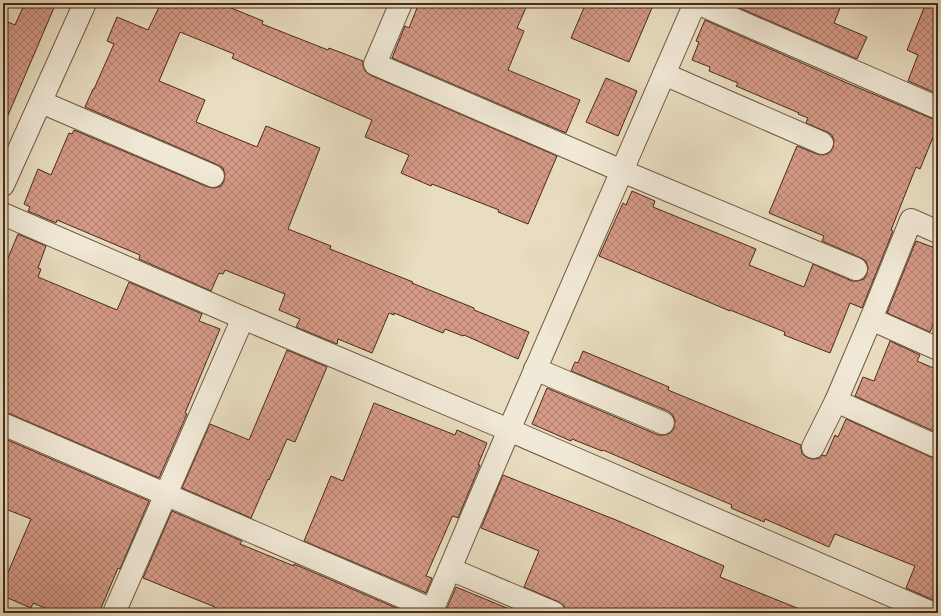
<svg xmlns="http://www.w3.org/2000/svg" width="941" height="616" font-family="'Libre Bodoni',serif">
  <style>
    .building { fill: url(#building-cross-hatch); stroke: #482b18 }
    .lines { fill: none; stroke-linecap: round; stroke-linejoin: round }
    .minor-casing { stroke: #705842; stroke-width: 24 }
    .minor { stroke: #f1e9d7; stroke-width: 22 }
  </style>
  <defs>
    <pattern id="building-cross-hatch" width="8" height="8" patternUnits="userSpaceOnUse"><rect width="8" height="8" fill="#d59a87"/><path d="M0 0l8 8M0 8l8-8" fill="none" stroke="#af7e6d"/></pattern>
  </defs>
  <rect width="100%" height="100%" fill="#e9ddc1"/>
  <filter id="stains"><feTurbulence type="fractalNoise" baseFrequency=".005" numOctaves="4"/><feColorMatrix values="0 0 0 0 .2 0 0 0 0 .09 0 0 0 0 .02 0 0 0 .5 -.17"/></filter>
  <radialGradient id="worn" r=".72"><stop offset=".6" stop-color="#630" stop-opacity="0"/><stop offset="1" stop-color="#630" stop-opacity=".3"/></radialGradient>
  <!-- building -->
  <g class="building">
    <polygon points="25,3 56,3 3,127 3,20 15,25"/>
    <polygon points="161,3 219,3 263,21 262,24 328,50 329,48 363,61 363,66 365,71 370,75 557,156 528,224 498,212 499,210 432,184 431,186 401,173 409,155 365,137 372,120 232,58 234,54 180,32 159,81 205,100 196,122 257,147 266,126 320,148 288,229 331,246 330,249 413,282 412,283 474,308 474,310 529,332 518,359 464,335 463,336 445,329 443,333 394,313 394,315 389,313 372,353 338,339 337,344 296,327 300,319 279,310 285,294 225,270 223,274 219,273 211,291 139,259 140,255 57,220 56,223 28,211 30,207 24,204 38,169 51,175 69,133 72,134 74,130 208,187 215,188 221,186 224,181 225,174 223,168 218,165 85,107 93,89 94,89 114,44 107,41 117,17 148,30"/>
    <polygon points="419,3 528,3 517,28 524,31 508,70 580,100 566,133 392,58 405,26 409,28"/>
    <polygon points="586,3 654,3 629,62 571,38"/>
    <polygon points="728,3 842,3 834,23 867,37 857,59"/>
    <polygon points="926,3 938,3 938,94 908,81 918,55 907,50"/>
    <polygon points="705,20 847,83 933,119 938,120 938,125 920,169 916,167 891,230 893,231 862,308 850,303 830,353 784,335 785,332 730,310 730,311 599,256 623,203 626,205 632,191 655,201 653,207 756,249 749,265 804,287 813,264 852,281 858,281 864,279 867,274 868,267 866,261 861,258 822,241 824,236 769,213 797,146 817,154 824,155 829,153 833,148 834,141 832,135 827,132 806,123 808,118 798,114 799,113 736,86 738,83 709,71 710,67 692,60 699,42 696,41"/>
    <polygon points="606,78 637,91 618,136 586,122"/>
    <polygon points="18,234 46,246 38,268 41,269 38,277 117,310 129,282 202,314 199,321 220,329 185,413 187,414 159,478 8,413 3,412 3,270"/>
    <polygon points="916,241 938,249 938,312 930,332 887,313"/>
    <polygon points="890,341 920,355 917,361 938,370 938,433 855,396 863,377 874,381"/>
    <polygon points="287,350 327,367 295,442 287,439 269,480 268,479 251,518 182,488 210,424 249,440"/>
    <polygon points="583,351 669,387 668,390 801,445 801,448 802,454 808,458 814,459 820,458 822,455 826,456 835,435 838,437 846,419 933,458 938,459 938,602 906,588 915,566 835,534 829,547 765,519 764,522 731,508 732,505 603,450 602,451 572,439 571,441 532,424 547,388 658,435 665,435 670,433 674,428 675,421 673,415 668,411 571,371 575,362 578,363"/>
    <polygon points="374,403 455,435 457,430 487,443 478,465 480,465 458,518 453,516 452,517 426,576 432,578 426,593 304,541 331,476 343,481"/>
    <polygon points="3,438 149,501 120,569 118,568 99,613 57,613 33,603 31,608 3,596 3,584 31,519 3,508"/>
    <polygon points="503,475 616,520 724,566 720,577 807,612 807,613 566,613 564,606 559,602 524,587 539,551 481,528"/>
    <polygon points="172,511 242,541 240,544 294,566 294,564 408,613 213,613 215,607 143,578"/>
    <polygon points="456,587 514,611 514,610 522,613 445,613"/>
  </g>
  <g class="lines">
    <defs>
      <g id="minor">
        <polyline points="401,3 375,64 622,171 856,269"/>
        <polyline points="697,3 938,108"/>
        <polyline points="664,74 822,143"/>
        <polyline points="41,102 213,176"/>
        <polyline points="3,185 85,3"/>
        <polyline points="3,214 243,318 509,430 932,613"/>
        <polyline points="871,319 938,349"/>
        <polyline points="535,369 663,423"/>
        <polyline points="836,401 938,447"/>
        <polyline points="3,424 433,610"/>
        <polyline points="813,447 836,401 871,319 911,220 938,232"/>
        <polyline points="450,569 554,613"/>
        <polyline points="114,613 243,318"/>
        <polyline points="431,613 509,430 695,3"/>
      </g>
    </defs>
    <!-- minor casing -->
    <use href="#minor" class="minor-casing"/>
    <!-- minor -->
    <use href="#minor" class="minor"/>
  </g>
  <!-- margin -->
  <rect width="941" height="616" fill="none" stroke="#e9ddc1" stroke-width="16"/>
  <rect x="4" y="4" width="933" height="608" fill="none" stroke="#482b18" stroke-width="2"/>
  <rect x="8" y="8" width="925" height="600" fill="none" stroke="#482b18"/>
  <rect width="100%" height="100%" filter="url(#stains)"/>
  <rect width="100%" height="100%" fill="url(#worn)"/>
</svg>
